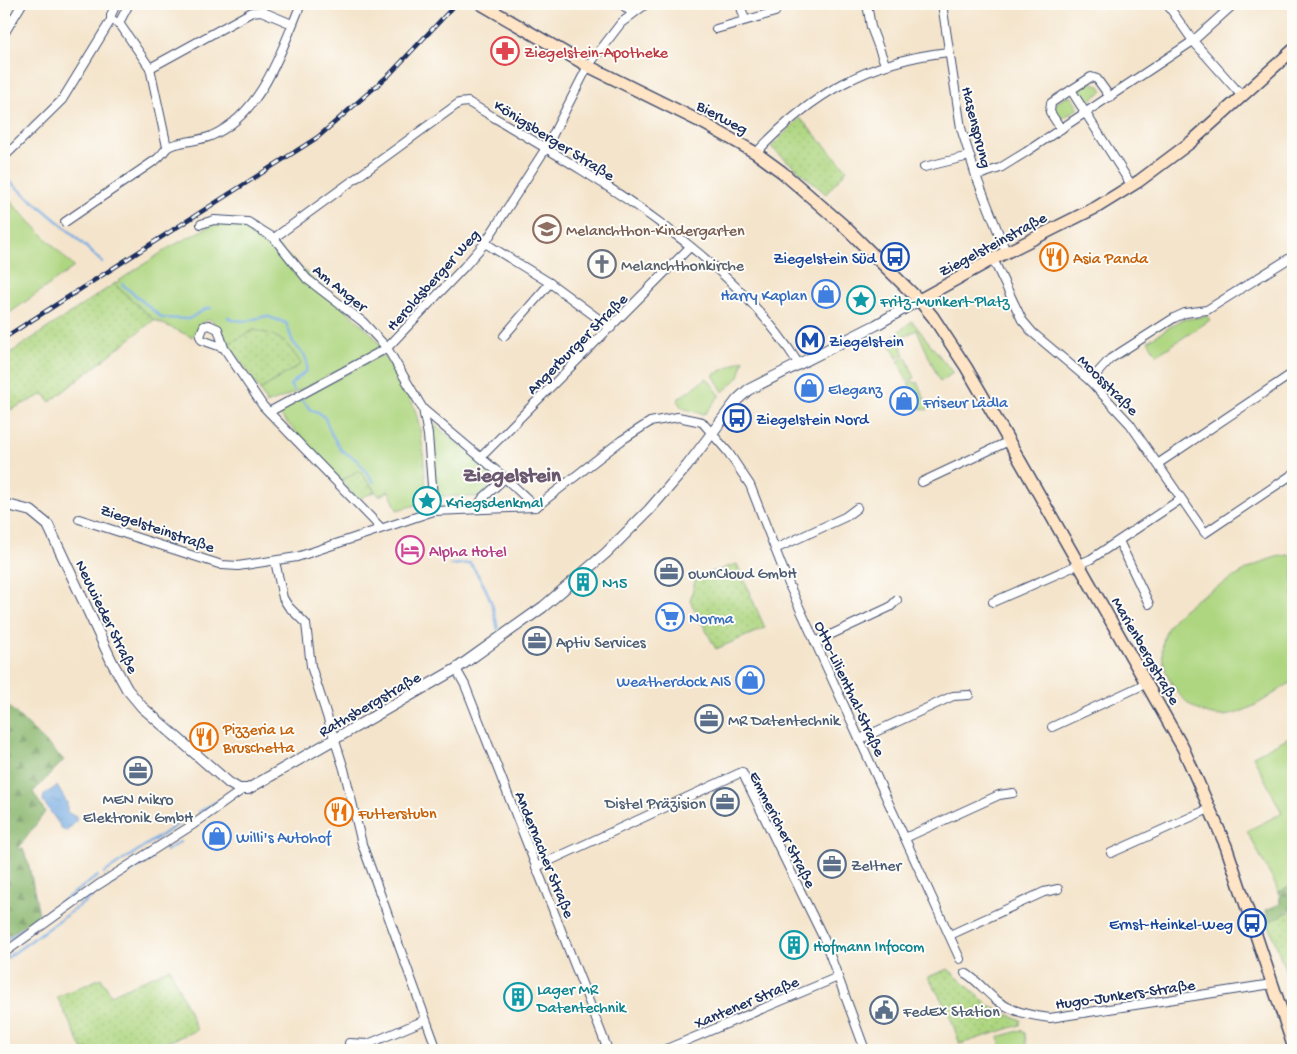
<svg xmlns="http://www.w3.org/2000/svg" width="1297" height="1054" font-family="'Gochi Hand',sans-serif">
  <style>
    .grass { fill: #aed680; stroke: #64826f }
    .forest { fill: url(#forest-firs); stroke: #527366 }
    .park { fill: url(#park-dots); stroke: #64826f }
    .water { fill: url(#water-ripples); stroke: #486da0 }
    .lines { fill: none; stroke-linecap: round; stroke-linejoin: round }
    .stream { stroke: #74abe3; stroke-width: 2.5 }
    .minor-casing { stroke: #3c4a6e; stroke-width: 10 }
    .tertiary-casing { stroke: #3c4a6e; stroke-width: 12 }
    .secondary-casing { stroke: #3c4a6e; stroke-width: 14 }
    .minor { stroke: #fff; stroke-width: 8 }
    .tertiary { stroke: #fff; stroke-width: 10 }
    .secondary { stroke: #ffe4c6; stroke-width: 11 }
    .rail-casing { stroke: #1b2f5e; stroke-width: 4.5 }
    .rail { stroke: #fdfcf7; stroke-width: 2.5; stroke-dasharray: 8; stroke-linecap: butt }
    .labels { text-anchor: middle; stroke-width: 4; stroke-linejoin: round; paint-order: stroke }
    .health-label { font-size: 16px; fill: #be3a42; stroke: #fdfcf7; text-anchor: start }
    .street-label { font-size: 16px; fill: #1b2f5e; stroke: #fdfcf7 }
    .education-label { font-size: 16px; fill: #785e54; stroke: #fdfcf7; text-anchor: start }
    .transit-label { font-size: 16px; fill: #164399; stroke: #fdfcf7; text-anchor: end }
    .food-label { font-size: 16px; fill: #c56008; stroke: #fdfcf7; text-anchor: start }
    .worship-label { font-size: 16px; fill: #5b616d; stroke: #fdfcf7; text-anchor: start }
    .shop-label { font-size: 16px; fill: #366cbe; stroke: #fdfcf7; text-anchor: start }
    .culture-label { font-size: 16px; fill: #0d838f; stroke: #fdfcf7; text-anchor: start }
    .hotel-label { font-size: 16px; fill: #b23c85; stroke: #fdfcf7; text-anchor: start }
    .service-label { font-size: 16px; fill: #4e5e75; stroke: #fdfcf7; text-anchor: start }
    .district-label { font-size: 21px; font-weight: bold; fill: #695870; stroke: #fdfcf7 }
  </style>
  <defs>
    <pattern id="forest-firs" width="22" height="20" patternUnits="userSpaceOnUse" patternTransform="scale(1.25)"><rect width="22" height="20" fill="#8ab76e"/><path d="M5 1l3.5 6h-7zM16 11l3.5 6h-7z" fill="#70955e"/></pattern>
    <pattern id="park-dots" width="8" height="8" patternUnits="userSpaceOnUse" patternTransform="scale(1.25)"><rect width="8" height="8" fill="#aed680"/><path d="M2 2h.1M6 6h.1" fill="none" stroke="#95b871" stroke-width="1.8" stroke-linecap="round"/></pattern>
    <pattern id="water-ripples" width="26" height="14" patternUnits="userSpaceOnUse" patternTransform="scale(1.25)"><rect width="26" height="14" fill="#74abe3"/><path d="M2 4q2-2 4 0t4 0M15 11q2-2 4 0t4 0" fill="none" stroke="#5e8cbb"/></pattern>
  </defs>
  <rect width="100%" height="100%" fill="#fdfcf7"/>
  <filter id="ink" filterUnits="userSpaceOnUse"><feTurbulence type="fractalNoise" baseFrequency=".02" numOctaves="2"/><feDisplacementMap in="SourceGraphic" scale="10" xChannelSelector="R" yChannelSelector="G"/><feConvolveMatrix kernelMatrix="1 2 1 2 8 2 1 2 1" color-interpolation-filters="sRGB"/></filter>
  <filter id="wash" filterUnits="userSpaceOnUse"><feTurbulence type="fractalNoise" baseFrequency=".0096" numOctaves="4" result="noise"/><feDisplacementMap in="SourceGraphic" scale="20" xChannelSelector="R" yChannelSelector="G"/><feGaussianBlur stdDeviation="1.12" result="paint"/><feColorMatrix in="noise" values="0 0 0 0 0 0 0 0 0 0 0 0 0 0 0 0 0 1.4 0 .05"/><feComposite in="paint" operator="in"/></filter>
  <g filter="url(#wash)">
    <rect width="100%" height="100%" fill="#f4e4cb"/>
    <!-- grass -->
    <g class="grass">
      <polygon points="1089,81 1100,86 1103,91 1083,105 1076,94 1077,90"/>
      <polygon points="1066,97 1072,97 1078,108 1059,121 1053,111 1055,104"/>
      <polygon points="4,195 74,267 4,317"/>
      <polygon points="216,223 250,225 271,240 373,335 380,345 380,348 301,390 267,404 260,390 301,364 254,330 228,344 220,328 210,319 200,324 192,337 154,320 114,284 170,247"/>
      <polygon points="1207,316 1210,320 1157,355 1148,341 1181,320"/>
      <polygon points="912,321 953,373 940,382 917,330 898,339 905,355 897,358 888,340"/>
      <path d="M381,355L385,356C395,374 410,393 416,413C424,440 424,470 427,497L419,504L397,510L389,491L379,496L359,470L341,481L279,414L287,406Z"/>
      <polygon points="906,357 915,378 907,381 898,361"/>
      <polygon points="744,359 739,377 723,392 713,375"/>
      <polygon points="707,378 720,395 706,413 702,414 682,408 678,402 679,398"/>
      <polygon points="913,381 914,383 917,382 927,404 932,402 934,406 926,410 919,408 908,383"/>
      <polygon points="429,420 500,479 481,497 438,496"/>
      <path d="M1293,555V681C1274,693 1253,710 1230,715C1185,724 1145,661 1170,624C1184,603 1209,592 1231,579C1251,568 1269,555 1293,555Z"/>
      <polygon points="1293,735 1293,885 1279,892 1247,831 1282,813 1253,756"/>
      <polygon points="1021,1030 1025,1033 1027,1050 1001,1050 999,1037"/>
    </g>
    <!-- forest -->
    <g class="forest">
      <polygon points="4,702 64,760 33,792 45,812 18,849 23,849 29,866 39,914 4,939"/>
      <path d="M1293,885C1293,911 1291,911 1268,922L1266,910L1280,904L1279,892Z"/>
    </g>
    <!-- park -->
    <g class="park">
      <polygon points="800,118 847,170 826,194 771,147"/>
      <polygon points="114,284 154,320 50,402 44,394 4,413 4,357"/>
      <path d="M254,330C279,335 287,341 301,364L260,390L228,344Z"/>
      <polygon points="359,470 375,492 358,499 341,481"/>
      <polygon points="737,564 765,628 716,649 690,601 696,577"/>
      <polygon points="1293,904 1293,992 1268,922 1289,912"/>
      <polygon points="170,968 197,1030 148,1050 83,1050 57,997 101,978 111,995"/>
      <polygon points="948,969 991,1007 1021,1020 1020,1025 960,1044 948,1011 928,977"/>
    </g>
    <!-- water -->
    <polygon class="water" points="57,786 67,803 67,812 76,817 76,821 67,831 63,830 43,801 44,795"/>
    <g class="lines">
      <!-- stream -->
      <g class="stream">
        <polyline points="4,177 68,230 102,262"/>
        <polyline points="122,284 162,318 189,319 205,309 211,308"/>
        <polyline points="228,317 231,320 247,321 266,316 286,323 293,342 305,356 307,363 306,371 290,385 294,390"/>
        <polyline points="302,400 311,410 318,412 325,418 331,433 341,450 357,460 374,482"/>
        <path d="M450,565L470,563C486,586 493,601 498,630"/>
        <polyline points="199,812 219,800"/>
        <polyline points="166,851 180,842"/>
        <polyline points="104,873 181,822"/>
        <polyline points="124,876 153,858"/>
        <polyline points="104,889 116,881"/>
        <polyline points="4,942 98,876"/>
        <polyline points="4,960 93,896"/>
      </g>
    </g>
  </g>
  <g filter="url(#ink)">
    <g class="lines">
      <defs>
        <g id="minor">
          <polyline points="622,4 632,13"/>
          <polyline points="740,4 745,20"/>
          <polyline points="867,4 871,27 885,64"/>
          <polyline points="942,4 961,128 976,176 1006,252"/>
          <polyline points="1167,4 1193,41 1242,96"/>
          <polyline points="111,20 111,15 116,4"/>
          <polyline points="119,23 150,68 167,147"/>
          <polyline points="119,23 129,4"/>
          <polyline points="716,29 775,12"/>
          <polyline points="4,34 22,4"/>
          <polyline points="150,68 252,12 261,11 292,24"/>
          <polyline points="1071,90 1132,186"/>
          <polyline points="1061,129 1050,112 1051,103 1091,77 1097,79 1110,97"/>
          <path d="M756,153C811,94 868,61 948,52"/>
          <polyline points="4,157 62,100 111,20 119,23"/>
          <polyline points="924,167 969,156"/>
          <polyline points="976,176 1000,168 1026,152 1193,41 1234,4"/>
          <path d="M65,222L157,159C161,156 164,151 167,148C173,142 201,141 211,136C262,114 281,51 301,4"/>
          <polyline points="201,224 214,220 248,222 274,238 307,279 363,322 387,348 423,409 505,478 536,507"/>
          <path d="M274,238L459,103L468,102C584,171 725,247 798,363"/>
          <polyline points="485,243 550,283 611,328"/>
          <polyline points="993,259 1022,320 1033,333 1090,381 1130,424 1205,533 1293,474"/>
          <polyline points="504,336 550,283"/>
          <polyline points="224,348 202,340 200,336 204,326 209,325 218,329 224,348 263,406 380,527"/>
          <polyline points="1090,381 1110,359 1174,318 1185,313 1207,310 1293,256"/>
          <polyline points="423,409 428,435 434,511"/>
          <polyline points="269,412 387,348 464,267 485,243 546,148 588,66 621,23 646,4"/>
          <polyline points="481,457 690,247"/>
          <polyline points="1159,463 1293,373"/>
          <polyline points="922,482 1009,441"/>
          <polyline points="476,508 483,498 505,478"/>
          <polyline points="79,519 222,565 238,566 297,557 434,511 536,507 622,440 650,422 678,417 702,422 728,452 750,485 790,587 960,959"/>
          <polyline points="1119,541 1149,604"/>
          <polyline points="775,549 845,517 857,508"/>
          <polyline points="275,561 283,598 288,606 306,624 311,666 344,769 362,844 437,1050"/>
          <polyline points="993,602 1091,559 1181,499"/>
          <polyline points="815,642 890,607 897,600"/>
          <polyline points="456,669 465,685 608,1050"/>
          <polyline points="1052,727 1147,683"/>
          <polyline points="860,739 953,696 969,695"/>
          <polyline points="905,838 999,795 1013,793"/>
          <polyline points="1111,853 1211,808"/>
          <polyline points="536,867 742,772 824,939 865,1050"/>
          <polyline points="950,935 1044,892 1058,889"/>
          <polyline points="4,953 98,885 194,824 242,790"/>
          <path d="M965,973C976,979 985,991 995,999C1011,1012 1031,1016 1050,1018L1272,984"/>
          <polyline points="349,1043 368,1044 425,1020"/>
          <polyline points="664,1050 838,977"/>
        </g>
        <polyline id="tertiary" points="4,504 31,511 48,525 112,662 127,689 142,707 229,783 239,789 248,789 456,669 543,607 606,553 649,510 687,466 737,400 748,390 876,325 919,300"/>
        <g id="secondary">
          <polyline points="481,4 588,66 705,124 756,153 782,172 842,224 919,300 933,317 966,367 1002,429 1183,748 1226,846 1293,1045"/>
          <polyline points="919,300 993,259 1097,207 1139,181 1191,142 1293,50"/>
        </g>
      </defs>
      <!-- minor casing -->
      <use href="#minor" class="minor-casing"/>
      <!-- tertiary casing -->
      <use href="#tertiary" class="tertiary-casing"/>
      <!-- secondary casing -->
      <use href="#secondary" class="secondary-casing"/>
      <!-- minor -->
      <use href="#minor" class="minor"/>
      <!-- tertiary -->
      <use href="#tertiary" class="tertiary"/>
      <!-- secondary -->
      <use href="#secondary" class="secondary"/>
      <defs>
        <polyline id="rail" points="4,338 318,137 390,74 456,4"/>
      </defs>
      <!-- rail casing -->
      <use href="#rail" class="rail-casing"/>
      <!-- rail -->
      <use href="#rail" class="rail"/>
    </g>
  </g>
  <!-- icons -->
  <defs>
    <symbol id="pharmacy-ring" viewBox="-11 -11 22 22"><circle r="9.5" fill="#fdfcf7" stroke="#e0444e" stroke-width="1.5"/><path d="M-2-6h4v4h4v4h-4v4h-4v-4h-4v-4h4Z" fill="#e0444e"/></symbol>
    <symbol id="school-ring" viewBox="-11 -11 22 22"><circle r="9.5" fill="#fdfcf7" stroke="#8d6e63" stroke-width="1.5"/><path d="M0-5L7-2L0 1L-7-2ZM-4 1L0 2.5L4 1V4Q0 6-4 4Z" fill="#8d6e63"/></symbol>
    <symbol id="bus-ring" viewBox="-11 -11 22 22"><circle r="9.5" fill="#fdfcf7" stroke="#1a4fb4" stroke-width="1.5"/><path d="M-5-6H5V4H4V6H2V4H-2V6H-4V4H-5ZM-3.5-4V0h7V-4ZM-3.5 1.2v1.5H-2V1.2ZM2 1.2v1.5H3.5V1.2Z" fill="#1a4fb4"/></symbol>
    <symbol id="restaurant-ring" viewBox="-11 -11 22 22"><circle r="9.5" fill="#fdfcf7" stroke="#e8710a" stroke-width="1.5"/><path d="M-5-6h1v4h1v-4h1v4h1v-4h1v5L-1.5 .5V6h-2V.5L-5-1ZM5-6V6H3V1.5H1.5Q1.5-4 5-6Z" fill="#e8710a"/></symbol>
    <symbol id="church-ring" viewBox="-11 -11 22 22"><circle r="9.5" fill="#fdfcf7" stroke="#6b7280" stroke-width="1.5"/><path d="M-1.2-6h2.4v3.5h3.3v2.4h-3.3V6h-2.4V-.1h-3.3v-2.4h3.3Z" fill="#6b7280"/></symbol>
    <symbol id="shop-ring" viewBox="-11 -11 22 22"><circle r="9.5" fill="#fdfcf7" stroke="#3f7fe0" stroke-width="1.5"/><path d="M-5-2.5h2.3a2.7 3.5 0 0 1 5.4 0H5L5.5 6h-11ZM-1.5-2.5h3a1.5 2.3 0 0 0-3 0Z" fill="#3f7fe0"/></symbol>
    <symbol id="sight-ring" viewBox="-11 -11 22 22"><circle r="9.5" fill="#fdfcf7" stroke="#0f9aa8" stroke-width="1.5"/><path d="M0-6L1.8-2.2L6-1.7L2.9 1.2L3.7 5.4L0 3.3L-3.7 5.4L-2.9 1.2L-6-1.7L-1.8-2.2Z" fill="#0f9aa8"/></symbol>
    <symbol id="metro-ring" viewBox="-11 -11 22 22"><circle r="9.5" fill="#fdfcf7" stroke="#1a4fb4" stroke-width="1.5"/><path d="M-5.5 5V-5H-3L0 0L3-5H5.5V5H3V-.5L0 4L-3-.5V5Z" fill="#1a4fb4"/></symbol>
    <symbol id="hotel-ring" viewBox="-11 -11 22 22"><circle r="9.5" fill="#fdfcf7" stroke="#d1479c" stroke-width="1.5"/><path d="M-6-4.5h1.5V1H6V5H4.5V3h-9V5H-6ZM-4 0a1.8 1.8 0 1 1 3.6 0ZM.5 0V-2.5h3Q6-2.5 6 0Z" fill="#d1479c"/></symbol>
    <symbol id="office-ring" viewBox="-11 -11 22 22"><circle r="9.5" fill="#fdfcf7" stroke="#5c6f8a" stroke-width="1.5"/><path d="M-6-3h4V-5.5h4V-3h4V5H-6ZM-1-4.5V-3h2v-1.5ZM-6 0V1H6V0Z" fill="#5c6f8a"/></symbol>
    <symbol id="building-ring" viewBox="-11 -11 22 22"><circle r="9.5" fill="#fdfcf7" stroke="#0f9aa8" stroke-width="1.5"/><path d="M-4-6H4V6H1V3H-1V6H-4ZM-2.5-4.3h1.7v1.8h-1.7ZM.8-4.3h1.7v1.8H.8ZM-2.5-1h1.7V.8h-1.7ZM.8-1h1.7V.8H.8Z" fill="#0f9aa8"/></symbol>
    <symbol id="supermarket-ring" viewBox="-11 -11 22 22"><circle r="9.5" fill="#fdfcf7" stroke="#3f7fe0" stroke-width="1.5"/><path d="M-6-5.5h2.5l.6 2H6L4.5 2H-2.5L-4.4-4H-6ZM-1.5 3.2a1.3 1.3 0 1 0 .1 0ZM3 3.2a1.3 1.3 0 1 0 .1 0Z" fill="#3f7fe0"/></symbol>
    <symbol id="civic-ring" viewBox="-11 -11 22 22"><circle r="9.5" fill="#fdfcf7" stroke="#5c6f8a" stroke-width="1.5"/><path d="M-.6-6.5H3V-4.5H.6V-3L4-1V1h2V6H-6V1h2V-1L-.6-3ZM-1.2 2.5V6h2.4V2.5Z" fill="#5c6f8a"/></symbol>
  </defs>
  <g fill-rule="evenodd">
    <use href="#pharmacy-ring" x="489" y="35" width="32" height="32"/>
    <use href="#school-ring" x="531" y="213" width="32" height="32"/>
    <use href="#bus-ring" x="879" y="241" width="32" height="32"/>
    <use href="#restaurant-ring" x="1038" y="241" width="32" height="32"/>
    <use href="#church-ring" x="586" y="248" width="32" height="32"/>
    <use href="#shop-ring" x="810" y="278" width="32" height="32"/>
    <use href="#sight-ring" x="845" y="284" width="32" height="32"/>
    <use href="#metro-ring" x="794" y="324" width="32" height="32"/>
    <use href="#shop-ring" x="793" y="372" width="32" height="32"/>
    <use href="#shop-ring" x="888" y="385" width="32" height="32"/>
    <use href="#bus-ring" x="721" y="402" width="32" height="32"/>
    <use href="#sight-ring" x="411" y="485" width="32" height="32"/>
    <use href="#hotel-ring" x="394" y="534" width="32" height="32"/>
    <use href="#office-ring" x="653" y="556" width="32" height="32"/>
    <use href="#building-ring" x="567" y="566" width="32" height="32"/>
    <use href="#supermarket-ring" x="654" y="601" width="32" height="32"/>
    <use href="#office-ring" x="521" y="625" width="32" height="32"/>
    <use href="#shop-ring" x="734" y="664" width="32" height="32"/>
    <use href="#office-ring" x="693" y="703" width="32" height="32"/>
    <use href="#restaurant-ring" x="188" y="721" width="32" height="32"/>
    <use href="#office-ring" x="122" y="755" width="32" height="32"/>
    <use href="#office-ring" x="709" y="786" width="32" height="32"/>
    <use href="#restaurant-ring" x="323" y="796" width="32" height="32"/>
    <use href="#shop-ring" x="201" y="820" width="32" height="32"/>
    <use href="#office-ring" x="816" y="848" width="32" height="32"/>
    <use href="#bus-ring" x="1236" y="907" width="32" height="32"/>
    <use href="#building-ring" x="778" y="929" width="32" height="32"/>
    <use href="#building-ring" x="502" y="981" width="32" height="32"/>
    <use href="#civic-ring" x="868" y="994" width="32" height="32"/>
  </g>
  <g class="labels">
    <!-- health labels -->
    <g class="health-label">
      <text x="524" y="57">Ziegelstein-Apotheke</text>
    </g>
    <!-- street labels -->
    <g class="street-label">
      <text transform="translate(723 116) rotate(28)" y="6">Bierweg</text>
      <text transform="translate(978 127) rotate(76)" y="6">Hasensprung</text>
      <text transform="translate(555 139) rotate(32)" y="6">Königsberger Straße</text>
      <text transform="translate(992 243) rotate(-28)" y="6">Ziegelsteinstraße</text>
      <text transform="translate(432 279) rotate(-48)" y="6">Heroldsberger Weg</text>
      <text transform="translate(341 287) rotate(39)" y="6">Am Anger</text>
      <text transform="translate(576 343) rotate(-45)" y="6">Angerburger Straße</text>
      <text transform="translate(1109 384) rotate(45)" y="6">Moosstraße</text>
      <text transform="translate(158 527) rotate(19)" y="6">Ziegelsteinstraße</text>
      <text transform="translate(108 616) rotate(64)" y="6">Neuwieder Straße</text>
      <text transform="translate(1147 650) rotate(60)" y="6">Marienbergstraße</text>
      <text transform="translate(851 688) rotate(65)" y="6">Otto-Lilienthal-Straße</text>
      <text transform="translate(369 703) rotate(-30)" y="6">Rathsbergstraße</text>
      <text transform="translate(784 829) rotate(63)" y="6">Emmericher Straße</text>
      <text transform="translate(546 854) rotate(68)" y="6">Andernacher Straße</text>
      <text transform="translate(1125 993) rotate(-8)" y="6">Hugo-Junkers-Straße</text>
      <text transform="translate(746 1001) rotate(-23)" y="6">Xantener Straße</text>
    </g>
    <!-- education labels -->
    <g class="education-label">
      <text x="566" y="235">Melanchthon-Kindergarten</text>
    </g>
    <!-- transit labels -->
    <g class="transit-label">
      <text x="876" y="263">Ziegelstein Süd</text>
      <text x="829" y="346" text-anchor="start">Ziegelstein</text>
      <text x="756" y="424" text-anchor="start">Ziegelstein Nord</text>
      <text x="1233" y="929">Ernst-Heinkel-Weg</text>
    </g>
    <!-- food labels -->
    <g class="food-label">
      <text x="1073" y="263">Asia Panda</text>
      <text x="223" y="734">Pizzeria La<tspan x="223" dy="18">Bruschetta</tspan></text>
      <text x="358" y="818">Futterstubn</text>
    </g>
    <!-- worship labels -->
    <g class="worship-label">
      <text x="621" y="270">Melanchthonkirche</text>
    </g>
    <!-- shop labels -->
    <g class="shop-label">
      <text x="807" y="300" text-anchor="end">Harry Kaplan</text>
      <text x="828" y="394">Eleganz</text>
      <text x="923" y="407">Friseur Lädla</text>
      <text x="689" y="623">Norma</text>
      <text x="731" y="686" text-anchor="end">Weatherdock AIS</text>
      <text x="236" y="842">Willi's Autohof</text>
    </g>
    <!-- culture labels -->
    <g class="culture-label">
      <text x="880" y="306">Fritz-Munkert-Platz</text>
      <text x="446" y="507">Kriegsdenkmal</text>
      <text x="602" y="588">N15</text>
      <text x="813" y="951">Hofmann Infocom</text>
      <text x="537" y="994">Lager MR<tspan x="537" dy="18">Datentechnik</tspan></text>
    </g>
    <!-- hotel labels -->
    <g class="hotel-label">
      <text x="429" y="556">Alpha Hotel</text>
    </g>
    <!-- service labels -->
    <g class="service-label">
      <text x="688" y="578">ownCloud GmbH</text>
      <text x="556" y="647">Aptiv Services</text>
      <text x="728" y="725">MR Datentechnik</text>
      <text x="138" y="804" text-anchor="middle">MEN Mikro<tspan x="138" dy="18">Elektronik GmbH</tspan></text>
      <text x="706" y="808" text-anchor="end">Distel Präzision</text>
      <text x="851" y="870">Zeltner</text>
      <text x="903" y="1016">FedEx Station</text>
    </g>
    <!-- district labels -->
    <g class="district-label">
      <text x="512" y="481">Ziegelstein</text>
    </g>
  </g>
  <!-- margin -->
  <rect width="1297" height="1054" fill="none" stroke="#fdfcf7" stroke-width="20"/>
</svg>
